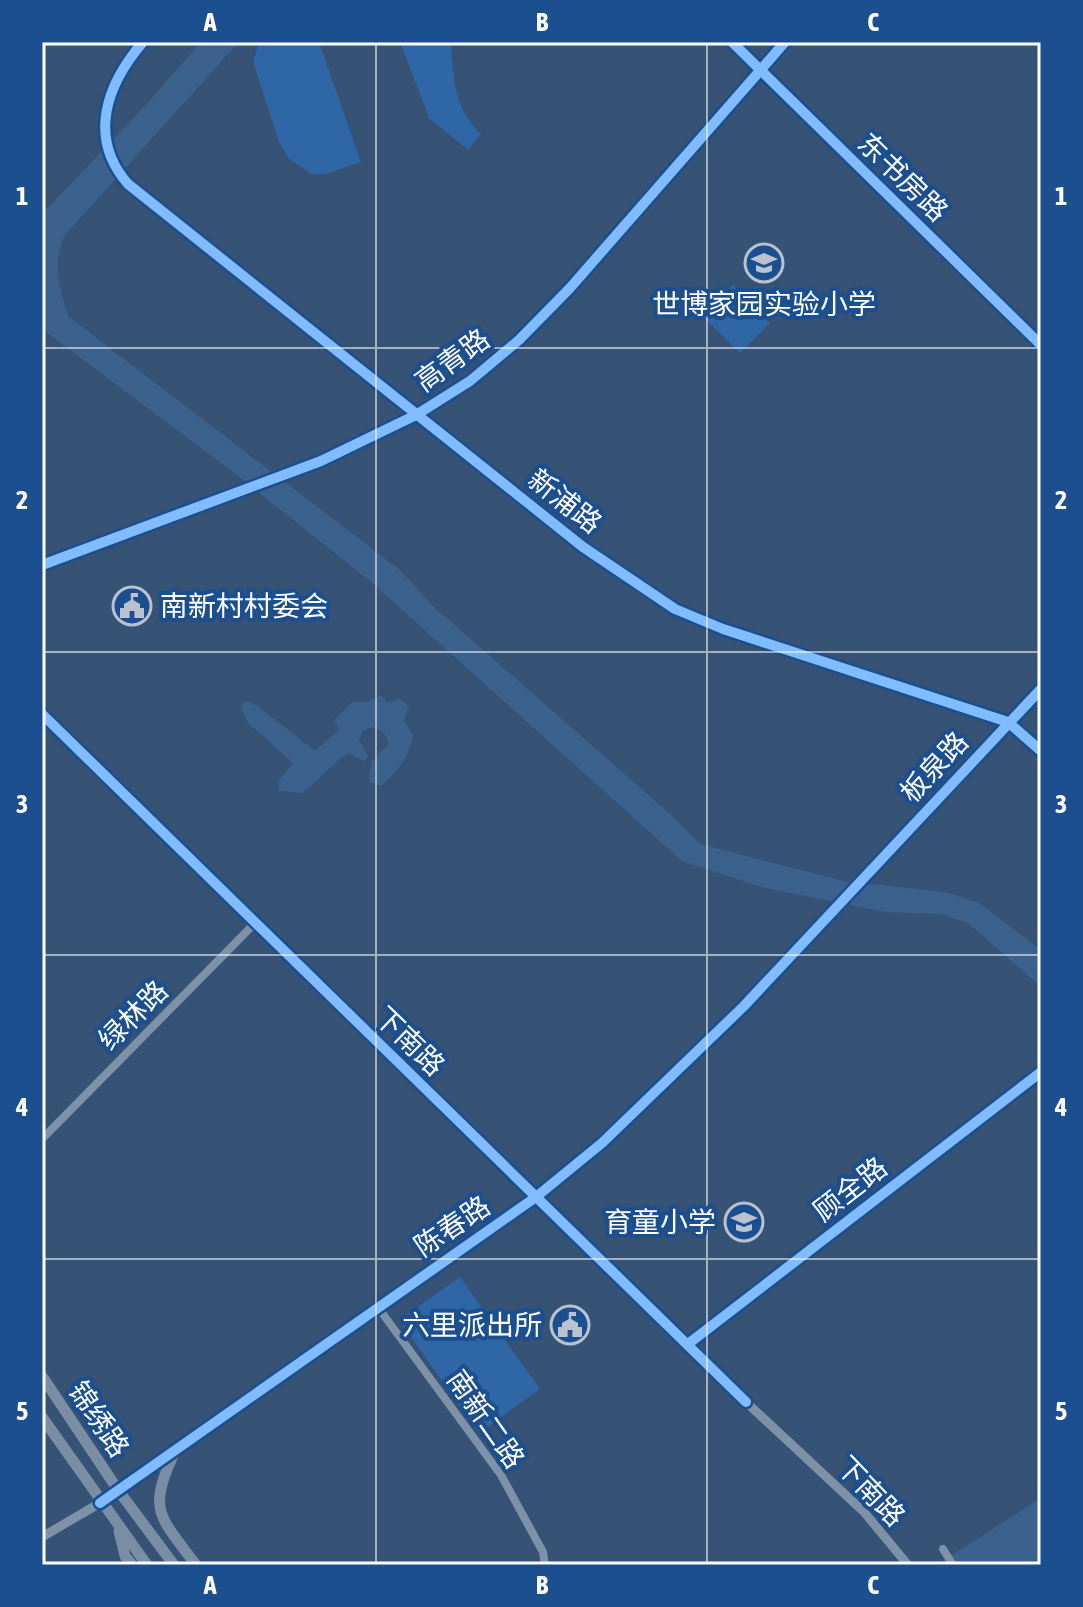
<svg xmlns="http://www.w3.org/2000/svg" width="1083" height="1607" font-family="'Asap Condensed','Noto Sans SC',sans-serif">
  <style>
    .green { fill: #2f66a5 }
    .water { fill: #3b618d }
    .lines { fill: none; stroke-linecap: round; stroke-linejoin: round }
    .minor { stroke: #7d92a8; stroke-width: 8 }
    .tertiary { stroke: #7d92a8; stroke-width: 9 }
    .secondary { stroke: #798da4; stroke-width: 11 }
    .cycleway-casing { stroke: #1b4f8f; stroke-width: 15 }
    .cycleway { stroke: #80bcff; stroke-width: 10 }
    .grid { fill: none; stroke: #fff; stroke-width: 2; stroke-opacity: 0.55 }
    .labels { text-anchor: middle; stroke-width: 8; stroke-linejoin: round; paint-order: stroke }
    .street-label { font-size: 28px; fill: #fff; stroke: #1b4f8f }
    .poi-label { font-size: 28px; fill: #fff; stroke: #1b4f8f; text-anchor: end }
    .neatline { fill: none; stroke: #fff; stroke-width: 3 }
    .grid-label { font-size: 26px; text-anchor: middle; font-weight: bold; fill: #fff }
  </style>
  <rect width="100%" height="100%" fill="#365274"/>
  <!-- green -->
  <g class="green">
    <polygon points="259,42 319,42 361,162 326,174 311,174 288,158 278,139 253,62"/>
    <path d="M400,42H451C453,78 454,108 481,134L468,150L429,118Z"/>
    <polygon points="733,285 770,323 740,353 702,316"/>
    <polygon points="460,1277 540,1389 479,1433 399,1320"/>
  </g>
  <!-- water -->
  <g class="water">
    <path d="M201,42H239L65,235C52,262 59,290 69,317L400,570L433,606L670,814L700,844L844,881L945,892L979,903L1041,950V987L968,923L940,914L886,912L761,887L682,861L371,582L233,472L42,329V214L143,108Z"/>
    <path d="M381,695L387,703L399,698L409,706L404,721L413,735C409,757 398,772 381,786L369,782L371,762L389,744L384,733L373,727L363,731L359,739L368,756L364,761L348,753C330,765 320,780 302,793L279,791V780L293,763L248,723L240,706L246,701L256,705L315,751L339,730L334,720L352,702H367Z"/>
    <polygon points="1041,1498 1041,1565 936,1565"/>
  </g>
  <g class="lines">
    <!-- minor -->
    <g class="minor">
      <path d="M143,42C107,84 87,137 128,184L583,547L675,609L723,629L1008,722L1041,751"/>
      <polyline points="732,42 1041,345"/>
      <polyline points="42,1139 255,923"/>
      <polyline points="377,1306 501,1475 543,1552 545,1565"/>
      <polyline points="688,1344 1041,1072"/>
      <polyline points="943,1549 953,1565"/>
    </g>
    <!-- tertiary -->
    <g class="tertiary">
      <polyline points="42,714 746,1402 864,1512 908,1565"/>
      <polyline points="42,1537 100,1503 536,1197 602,1143 744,1006 1041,689"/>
    </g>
    <!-- secondary -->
    <g class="secondary">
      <polyline points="42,565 321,461 416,415 470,381 519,340 570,288 785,42"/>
      <polyline points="42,1376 118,1490 174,1565"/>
      <polyline points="42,1417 147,1565"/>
      <path d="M176,1449C147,1511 158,1514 196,1565"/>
      <polyline points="119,1531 125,1556 132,1565"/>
    </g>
    <defs>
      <g id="cycleway">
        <path d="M143,42C107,84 87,137 128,184L583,547L675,609L723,629L1008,722L1041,751"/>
        <polyline points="732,42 1041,345"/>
        <polyline points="42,565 321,461 416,415 470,381 519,340 570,288 785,42"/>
        <polyline points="42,714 746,1402"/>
        <polyline points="688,1344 1041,1072"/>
        <polyline points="100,1503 536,1197 602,1143 744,1006 1041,689"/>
      </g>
    </defs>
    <!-- cycleway casing -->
    <use href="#cycleway" class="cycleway-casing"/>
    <!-- cycleway -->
    <use href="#cycleway" class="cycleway"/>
  </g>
  <!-- grid -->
  <path class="grid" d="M376,42V1565M707,42V1565M42,348H1041M42,652H1041M42,955H1041M42,1259H1041"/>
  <!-- icons -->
  <defs>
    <symbol id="school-ring" viewBox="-11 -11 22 22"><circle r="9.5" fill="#1b4f8f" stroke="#b9c2ce" stroke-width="1.5"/><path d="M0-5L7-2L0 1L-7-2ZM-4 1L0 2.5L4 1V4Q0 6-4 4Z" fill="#b9c2ce"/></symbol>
    <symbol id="civic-ring" viewBox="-11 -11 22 22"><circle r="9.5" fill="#1b4f8f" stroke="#b9c2ce" stroke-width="1.5"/><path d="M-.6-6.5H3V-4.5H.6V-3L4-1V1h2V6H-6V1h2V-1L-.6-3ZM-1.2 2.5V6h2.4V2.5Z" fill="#b9c2ce"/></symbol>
  </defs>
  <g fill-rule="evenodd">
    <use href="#school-ring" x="742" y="241" width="44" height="44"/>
    <use href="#civic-ring" x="110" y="584" width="44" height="44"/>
    <use href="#school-ring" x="722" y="1200" width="44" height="44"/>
    <use href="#civic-ring" x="548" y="1303" width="44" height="44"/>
  </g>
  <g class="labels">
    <!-- street labels -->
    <g class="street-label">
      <text transform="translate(903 177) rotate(44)" y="10">东书房路</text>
      <text transform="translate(452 360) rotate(-36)" y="10">高青路</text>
      <text transform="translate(565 501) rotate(38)" y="10">新浦路</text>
      <text transform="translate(934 767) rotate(-47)" y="10">板泉路</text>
      <text transform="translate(133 1015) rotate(-45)" y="10">绿林路</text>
      <text transform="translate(410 1041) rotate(44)" y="10">下南路</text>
      <text transform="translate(850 1189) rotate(-38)" y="10">顾全路</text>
      <text transform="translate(452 1226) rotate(-34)" y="10">陈春路</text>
      <text transform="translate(99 1419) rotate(56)" y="10">锦绣路</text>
      <text transform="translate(486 1419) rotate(55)" y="10">南新二路</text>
      <text transform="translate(871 1491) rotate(46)" y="10">下南路</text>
    </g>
    <!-- poi labels -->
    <g class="poi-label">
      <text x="764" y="314" text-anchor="middle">世博家园实验小学</text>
      <text x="160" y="616" text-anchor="start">南新村村委会</text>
      <text x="716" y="1232">育童小学</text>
      <text x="542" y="1335">六里派出所</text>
    </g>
  </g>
  <!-- border -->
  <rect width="1083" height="1607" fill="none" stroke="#1b4f8f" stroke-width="88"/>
  <rect x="44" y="44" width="995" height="1519" class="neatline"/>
  <g class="grid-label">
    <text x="210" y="31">A</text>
    <text x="542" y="31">B</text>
    <text x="873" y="31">C</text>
    <text x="22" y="205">1</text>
    <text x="1061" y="205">1</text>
    <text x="22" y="509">2</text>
    <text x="1061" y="509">2</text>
    <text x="22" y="813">3</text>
    <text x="1061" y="813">3</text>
    <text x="22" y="1116">4</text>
    <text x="1061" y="1116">4</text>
    <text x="22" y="1420">5</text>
    <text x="1061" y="1420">5</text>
    <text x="210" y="1594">A</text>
    <text x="542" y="1594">B</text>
    <text x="873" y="1594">C</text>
  </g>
</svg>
